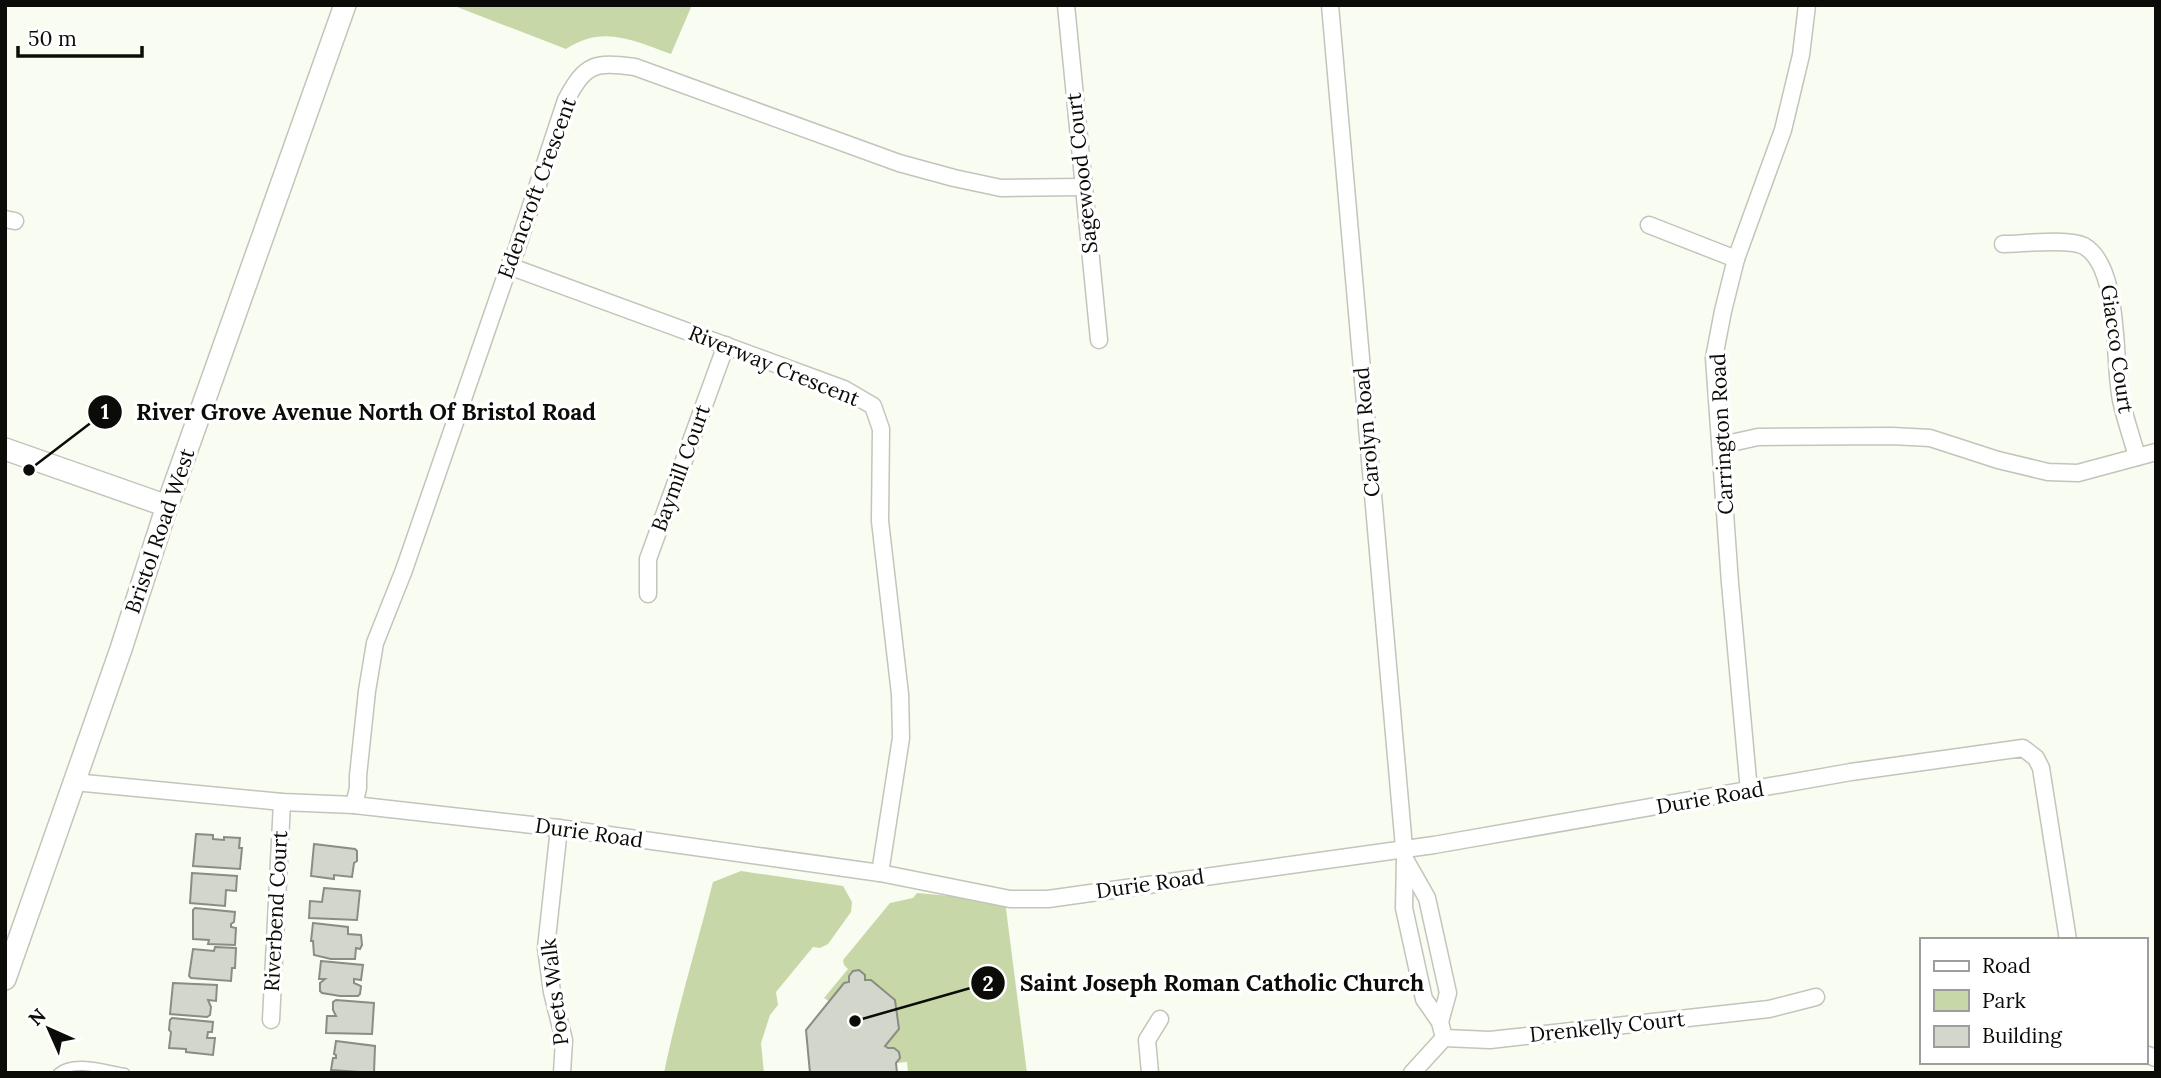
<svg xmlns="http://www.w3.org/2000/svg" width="2161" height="1078" font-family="Lora,serif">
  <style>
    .green { fill: #c8d7a8 }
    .building { fill: #d3d6cb; stroke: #8a8d83; stroke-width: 2 }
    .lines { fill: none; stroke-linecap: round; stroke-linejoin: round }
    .service-casing { stroke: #c1c5ba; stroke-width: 11 }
    .minor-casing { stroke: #c1c5ba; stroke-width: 19 }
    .tertiary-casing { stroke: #c1c5ba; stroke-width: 24 }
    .service { stroke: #fff; stroke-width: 8 }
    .minor { stroke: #fff; stroke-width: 16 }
    .tertiary { stroke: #fff; stroke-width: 21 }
    .labels { text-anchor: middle; stroke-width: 7; stroke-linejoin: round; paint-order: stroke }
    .street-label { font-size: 21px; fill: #0b0c08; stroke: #fff }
    .leader { fill: none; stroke: #0b0c08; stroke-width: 2.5 }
    .callout-dot { fill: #0b0c08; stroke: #fff; stroke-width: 2.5 }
    .mark-label { font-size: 21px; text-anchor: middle; font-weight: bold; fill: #fff }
    .callout-label { font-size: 23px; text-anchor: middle; font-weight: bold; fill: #0b0c08; stroke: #fff; stroke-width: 7; stroke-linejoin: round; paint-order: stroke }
  </style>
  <rect width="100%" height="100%" fill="#f8fcf1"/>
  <!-- green -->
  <g class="green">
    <path d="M452,5H692L671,54C634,41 603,24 566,49Z"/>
    <path d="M741,871L843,886L852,902L851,912L828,944L820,948L813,947L776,992L778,1005L770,1015L761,1043L764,1073H664C677,1009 697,946 713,882Z"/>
    <polygon points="917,893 1005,901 1027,1073 908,1073 907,1062 896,1063 900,1058 899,1052 894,1048 888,1048 885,1046 899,1029 895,1000 871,980 865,980 865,975 859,970 853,971 849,976 849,982 844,983 829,1001 824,998 848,969 844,965 843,960 890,903 913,898"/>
  </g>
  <!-- building -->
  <g class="building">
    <polygon points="196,834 213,835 213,839 224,840 224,837 240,838 239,848 242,848 240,869 193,866"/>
    <polygon points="314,844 355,849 357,851 357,861 354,863 352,877 334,875 334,879 311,876"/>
    <polygon points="192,873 237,876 236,891 226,890 225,906 190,903"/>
    <polygon points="324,888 360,891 357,920 309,918 310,901 322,902"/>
    <polygon points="195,908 235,912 234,922 231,924 231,927 236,928 235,945 208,944 209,940 193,939 193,910"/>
    <polygon points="313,923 348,927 348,934 361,935 362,945 360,949 356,948 355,959 331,959 314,955 313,941 311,941"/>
    <polygon points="215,947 236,948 235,968 232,968 231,981 191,978 189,976 193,949 214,951"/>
    <polygon points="321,961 363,965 361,980 354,979 354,983 361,986 360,994 358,996 340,996 322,993 320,991 320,983 325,979 319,979"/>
    <polygon points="859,970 865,975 865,980 871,980 895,1000 899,1029 885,1046 888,1048 894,1048 899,1052 900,1058 896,1063 897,1073 810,1073 806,1030 844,983 849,982 849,976 853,971"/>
    <polygon points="173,983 217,985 216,1001 208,1000 211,1007 210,1015 207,1017 170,1014"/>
    <polygon points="336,1000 374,1003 372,1034 326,1033 327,1016 336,1016 333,1010 333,1002"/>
    <polygon points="172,1018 213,1022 212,1032 208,1032 207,1038 215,1038 213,1055 186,1052 186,1049 169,1048 171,1032 169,1030 170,1020"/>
    <polygon points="336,1041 375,1046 374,1073 331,1070 333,1058 336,1058 336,1055 334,1054"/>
  </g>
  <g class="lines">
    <defs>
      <path id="service" d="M58,1073C74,1059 106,1070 125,1073"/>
      <g id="minor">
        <polyline points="1066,5 1099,340"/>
        <polyline points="1330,5 1405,859 1404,908 1424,999 1440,1022 1444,1038"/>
        <polyline points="5,219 15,221"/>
        <polyline points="1649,225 1736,259"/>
        <path d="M2003,244C2022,244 2068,238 2084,246C2121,267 2113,361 2121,400C2125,419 2132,438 2137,457"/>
        <polyline points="509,266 844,389 873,406 881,429 880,521 900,694 901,738 880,873"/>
        <polyline points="1722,445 1758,437 1892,436 1930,438 1998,460 2048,472 2078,473 2156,452"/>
        <polyline points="648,594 648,559 726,345"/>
        <polyline points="74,782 282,802 354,805 559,828 880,873 1010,899 1048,899 1434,845 1851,772 2023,748 2036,758 2041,768 2068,940"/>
        <polyline points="1749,791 1730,583 1714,358 1723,311 1736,259 1783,130 1801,55 1807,5"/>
        <path d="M354,805L358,788V776L367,691L375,643L404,570L509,266L516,251L566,100C586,63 594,62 635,67L899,163L954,178L1001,188L1083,187"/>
        <polyline points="559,828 546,948 552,992 564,1040 562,1073"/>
        <polyline points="1406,861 1427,898 1448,993 1440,1022"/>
        <polyline points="271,1020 282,802"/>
        <polyline points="2145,1054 2156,1058"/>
        <polyline points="1150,1073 1147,1040 1160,1019"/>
        <polyline points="1412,1073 1444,1038 1490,1040 1769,1009 1816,997"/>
      </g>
      <g id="tertiary">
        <polyline points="5,449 167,506"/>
        <polyline points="5,979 121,649 167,506 345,5"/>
      </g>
    </defs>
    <!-- service casing -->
    <use href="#service" class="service-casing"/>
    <!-- minor casing -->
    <use href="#minor" class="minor-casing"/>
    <!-- tertiary casing -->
    <use href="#tertiary" class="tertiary-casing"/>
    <!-- service -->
    <use href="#service" class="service"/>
    <!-- minor -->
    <use href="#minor" class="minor"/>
    <!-- tertiary -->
    <use href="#tertiary" class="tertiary"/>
  </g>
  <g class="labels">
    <!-- street labels -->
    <g class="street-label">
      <text transform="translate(1082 173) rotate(-96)" y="7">Sagewood Court</text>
      <text transform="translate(537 188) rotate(-70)" y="7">Edencroft Crescent</text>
      <text transform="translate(2117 349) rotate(82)" y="7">Giacco Court</text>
      <text transform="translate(774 366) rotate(22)" y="7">Riverway Crescent</text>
      <text transform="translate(1367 432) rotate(-95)" y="7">Carolyn Road</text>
      <text transform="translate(1722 434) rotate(-93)" y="7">Carrington Road</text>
      <text transform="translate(681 468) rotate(-70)" y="7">Baymill Court</text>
      <text transform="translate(160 531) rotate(-71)" y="7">Bristol Road West</text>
      <text transform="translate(1710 798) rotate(-10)" y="7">Durie Road</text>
      <text transform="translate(589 833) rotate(8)" y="7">Durie Road</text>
      <text transform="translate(1150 884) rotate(-8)" y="7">Durie Road</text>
      <text transform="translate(276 911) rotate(-87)" y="7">Riverbend Court</text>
      <text transform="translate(555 992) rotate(-97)" y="7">Poets Walk</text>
      <text transform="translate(1607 1027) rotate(-6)" y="7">Drenkelly Court</text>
    </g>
  </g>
  <!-- callouts -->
  <path class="leader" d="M29 470L105 412M855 1021L988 983"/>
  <g class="callout-dot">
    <circle cx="29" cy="470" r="7"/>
    <circle cx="855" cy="1021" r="7"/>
    <circle cx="105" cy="412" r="18"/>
    <circle cx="988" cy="983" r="18"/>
  </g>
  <g class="mark-label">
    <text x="105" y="419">1</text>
    <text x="988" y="991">2</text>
  </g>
  <g class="callout-label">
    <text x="366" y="420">River Grove Avenue North Of Bristol Road</text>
    <text x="1222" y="991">Saint Joseph Roman Catholic Church</text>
  </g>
  <!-- border -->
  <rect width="2161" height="1078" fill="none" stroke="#0b0c08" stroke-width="14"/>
  <!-- legend -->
  <rect x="1920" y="938" width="228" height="126" fill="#ffffff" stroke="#9d9e9c" stroke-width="2"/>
  <rect x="1934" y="961" width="35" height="10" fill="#ffffff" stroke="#9d9e9c" stroke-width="2"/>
  <text x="1982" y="973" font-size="21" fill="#0b0c08">Road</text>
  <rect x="1934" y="990" width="35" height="21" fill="#c8d7a8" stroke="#9d9e9c" stroke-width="2"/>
  <text x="1982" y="1008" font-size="21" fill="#0b0c08">Park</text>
  <rect x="1934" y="1026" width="35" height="21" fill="#d3d6cb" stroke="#9d9e9c" stroke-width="2"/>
  <text x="1982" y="1043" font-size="21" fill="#0b0c08">Building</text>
  <!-- north arrow -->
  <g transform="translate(49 1029) rotate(315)" stroke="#ffffff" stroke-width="5" paint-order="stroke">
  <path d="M0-5L12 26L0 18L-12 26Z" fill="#0b0c08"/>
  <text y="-10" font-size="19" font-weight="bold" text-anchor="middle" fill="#0b0c08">N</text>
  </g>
  <!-- scale -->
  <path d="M18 46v10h124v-10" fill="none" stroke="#0b0c08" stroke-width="3.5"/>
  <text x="28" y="46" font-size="21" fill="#0b0c08" stroke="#ffffff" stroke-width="5" paint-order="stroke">50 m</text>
</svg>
